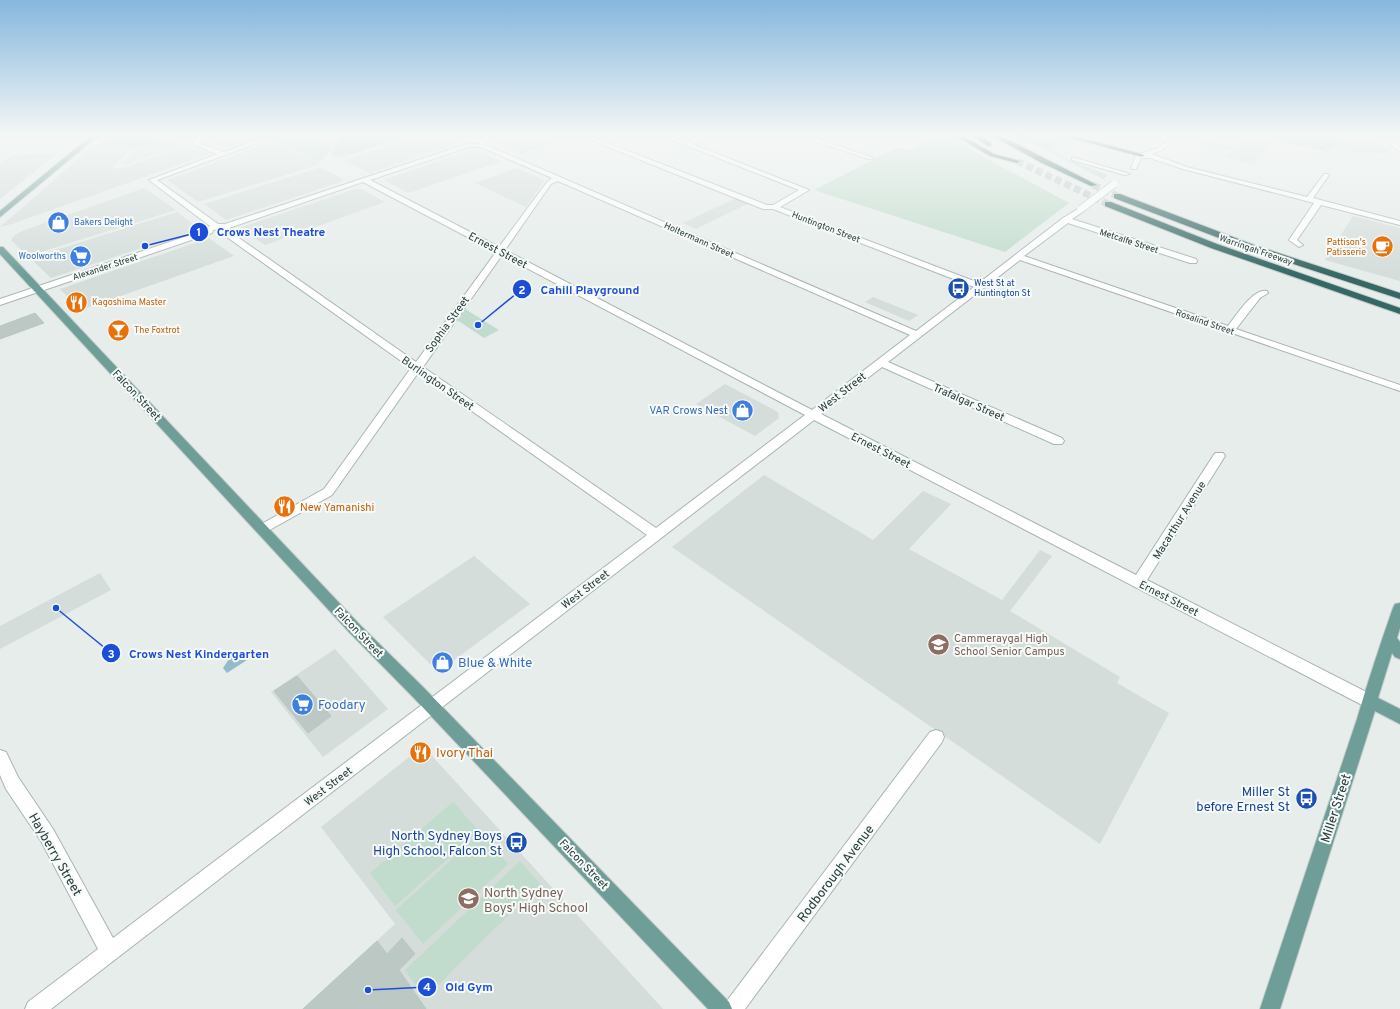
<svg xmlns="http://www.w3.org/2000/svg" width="1400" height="1009" font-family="Overpass,sans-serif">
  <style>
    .built { fill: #d4ddda }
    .green { fill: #c1dccc }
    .water { fill: #94bbcc }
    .building { fill: #bbc8c4; stroke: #b9c6c3 }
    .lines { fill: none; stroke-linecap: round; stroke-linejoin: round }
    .highway-tunnel { stroke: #c0cac8; stroke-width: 7; stroke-dasharray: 7 3.5; stroke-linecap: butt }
    .minor-casing { stroke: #a9b5b3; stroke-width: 2 }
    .major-casing { stroke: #c3c9c8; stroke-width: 2 }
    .highway-casing { stroke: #c3c9c8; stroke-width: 2 }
    .minor { fill: #fff; fill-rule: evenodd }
    .major { fill: #6f9e98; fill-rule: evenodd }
    .highway { fill: #356764; fill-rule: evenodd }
    .minor-bridge-casing { stroke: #a9b5b3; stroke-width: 8; stroke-linecap: butt }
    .minor-bridge { stroke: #fff; stroke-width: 7 }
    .labels { text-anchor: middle; stroke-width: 4; stroke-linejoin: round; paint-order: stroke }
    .far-shop-label { font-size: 9px; fill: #366cbe; stroke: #f6faf9; text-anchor: start }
    .far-street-label { font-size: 9px; fill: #273d3b; stroke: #f6faf9 }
    .far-food-label { font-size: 9px; fill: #c56008; stroke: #f6faf9; text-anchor: start }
    .far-transit-label { font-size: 9px; fill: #164399; stroke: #f6faf9; text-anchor: start }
    .street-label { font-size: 11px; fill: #273d3b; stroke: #f6faf9 }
    .shop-label { font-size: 11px; fill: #366cbe; stroke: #f6faf9; text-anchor: end }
    .food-label { font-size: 11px; fill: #c56008; stroke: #f6faf9; text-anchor: start }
    .education-label { font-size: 11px; fill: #785e54; stroke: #f6faf9; text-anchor: start }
    .near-shop-label { font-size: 13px; fill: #366cbe; stroke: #f6faf9; text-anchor: start }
    .near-food-label { font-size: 13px; fill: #c56008; stroke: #f6faf9; text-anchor: start }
    .near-transit-label { font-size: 13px; fill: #164399; stroke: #f6faf9; text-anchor: end }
    .near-street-label { font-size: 13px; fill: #273d3b; stroke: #f6faf9 }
    .near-education-label { font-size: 13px; fill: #785e54; stroke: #f6faf9; text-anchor: start }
    .leader { fill: none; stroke: #1d4ed8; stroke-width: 1.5 }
    .callout-dot { fill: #1d4ed8; stroke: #f6faf9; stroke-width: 1.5 }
    .mark-label { font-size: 12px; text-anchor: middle; font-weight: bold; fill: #fff }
    .callout-label { font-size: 12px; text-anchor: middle; font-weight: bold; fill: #1d4ed8; stroke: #f6faf9; stroke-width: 4; stroke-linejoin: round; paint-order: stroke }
  </style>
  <rect width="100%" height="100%" fill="#e6edeb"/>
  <!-- built -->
  <g class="built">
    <polygon points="153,135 190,135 179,146 127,164 122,163"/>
    <polygon points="213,135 264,135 228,148 207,141"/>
    <polygon points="345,135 413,135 340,158 315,145"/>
    <polygon points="422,135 441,135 459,143 370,173 343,160"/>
    <polygon points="514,135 573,135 521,154 493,142"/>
    <polygon points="1248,135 1370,135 1392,154 1342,151 1339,149 1333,148 1331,153 1275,140 1253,164 1225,157 1230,151 1187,141 1192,137 1236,147"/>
    <polygon points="274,141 321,164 198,202 167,180"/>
    <polygon points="187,146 209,154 12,224 0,227 90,149 133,147 113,167 119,169"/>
    <polygon points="473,149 502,161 412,192 407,192 385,181 386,179"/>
    <polygon points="58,153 0,199 0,164 13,155"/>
    <polygon points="318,168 322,168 343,179 341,182 226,220 204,204"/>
    <polygon points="516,168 545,180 526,207 475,183"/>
    <polygon points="144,188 176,210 28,256 11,240 15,235 22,231"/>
    <polygon points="356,189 361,189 385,202 265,245 239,228"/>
    <polygon points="736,198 749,203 696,229 683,223"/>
    <polygon points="177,212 199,229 51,278 30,258"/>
    <polygon points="1353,216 1400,228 1400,281 1325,260"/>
    <polygon points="209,238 234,256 81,310 60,289"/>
    <polygon points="873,297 918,315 909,321 865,302"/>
    <polygon points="725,384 778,412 779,418 755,436 696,404"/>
    <polygon points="764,475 873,540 923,491 951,504 909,549 1002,600 1040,550 1052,556 1010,611 1120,677 1117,683 1169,713 1100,844 672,547"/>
    <polygon points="474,556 530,604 438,672 383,617"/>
    <polygon points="100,573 111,590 0,649 0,626"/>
    <polygon points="335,649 388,709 323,757 271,692"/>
    <polygon points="423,746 663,1009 302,1009 395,924 321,827"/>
  </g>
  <!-- green -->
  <g class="green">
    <polygon points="289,135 307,135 332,146 326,156 318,162 275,140"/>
    <polygon points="938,135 947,135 978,154 1069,203 1005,252 814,190 898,147 910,150"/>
    <polygon points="1017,135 1053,135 1065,139 1050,150 1064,158 1108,175 1103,179"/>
    <polygon points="465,309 499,330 484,338 457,320"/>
    <polygon points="453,802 479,831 395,906 370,873"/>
    <polygon points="481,833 508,864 423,944 396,910"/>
    <polygon points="520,861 540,884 425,998 405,970"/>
  </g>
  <!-- water -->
  <polygon class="water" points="243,650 251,656 250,658 227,673 223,668 229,659"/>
  <!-- building -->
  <g class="building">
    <polygon points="112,135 153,135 153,146 97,147"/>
    <polygon points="343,135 395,135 395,138 350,154 346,152 333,156"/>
    <polygon points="1282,135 1342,135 1333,148 1327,146 1324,150 1282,140"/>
    <polygon points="35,313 44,323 0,339 0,326"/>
    <polygon points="297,676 331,716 308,733 274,691"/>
    <polygon points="402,938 415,954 399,970 426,1009 303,1009 377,941 387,954"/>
  </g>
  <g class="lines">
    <!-- highway-tunnel -->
    <g class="highway-tunnel">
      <polyline points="1017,161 1108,204"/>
      <polyline points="1093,185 1117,196"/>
    </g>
    <defs>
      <g id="minor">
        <path d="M198,135H205L199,143L224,152L271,135H280L157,180L218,224H225L467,144H477L481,142L469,141L455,135C462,135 469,138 474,139C483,139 492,135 501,135L486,141V145L916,331L974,287L773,209H763L578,135H587L767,205H773L799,190L660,135H669L686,142L702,135H711L692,144L809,190L780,207L979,283L1063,218L1081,207H1084V211L1072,219L1196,259L1197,261L1196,263H1190L1068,223L1024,256L1228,326C1236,316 1253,288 1267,291L1268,293L1260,298L1236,329L1400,385V391L1020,260L888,362L1062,438L1064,441L1062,444H1054L882,367L821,414L1136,575L1215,453H1223L1225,456L1147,580L1376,697L1379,702L1376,707L1371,709L1366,707L814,420L51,1009H25L28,1002L98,949L41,841L6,789L0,775V750L6,752L18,777L53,829L113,938L647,535L418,373L332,495L266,532L262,534L258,532L256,529L258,526L324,489L411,368L224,235L218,234V230L229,231L416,362L496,252L363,182L229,228L213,230L212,233L0,305V299L205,230L210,226L149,180L217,154L194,145L193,142ZM469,147H481L552,178L547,182L499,247L370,180ZM558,181L910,335L812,410L505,250L551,184ZM502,255L805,415L656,528L423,367Z"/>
        <polygon points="795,135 805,135 874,158 869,159"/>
        <polygon points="1151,135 1162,135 1171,138 1174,135 1181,135 1162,150 1152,154 1187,167 1307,197 1324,174 1328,174 1329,175 1313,198 1400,221 1400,225 1321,205 1297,240 1303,245 1299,247 1289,240 1314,203 1183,169 1150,158 1141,158 1136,169 1132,169 1131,168 1136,155 1158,148 1167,141"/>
        <polygon points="1379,135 1386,135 1400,147 1400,152"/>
        <polygon points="1072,158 1076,158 1130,174 1125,175 1072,160"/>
        <polygon points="936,730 942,732 944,737 942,742 745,1009 723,1009 726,1002 930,732"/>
      </g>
      <g id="major">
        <polygon points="92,135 99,135 0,217 0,211"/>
        <polygon points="0,247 3,247 360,625 423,687 729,1002 732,1009 708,1009 413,697 350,633 0,254"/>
        <path d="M1400,603V628L1397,638L1400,642V659L1395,657L1392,653L1378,698L1400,709V724L1375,711L1280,1009H1260L1357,719C1368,681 1380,645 1393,608L1395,604Z"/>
      </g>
      <g id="highway">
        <polygon points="953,135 961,135 994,154 1020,161 1017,163 990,156"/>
        <polygon points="971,135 979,135 993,145 988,146"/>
        <polygon points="991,135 999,135 1097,185 1091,186 1040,162"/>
        <polygon points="1060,135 1071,135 1145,155 1142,157"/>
        <polygon points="1114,194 1120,194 1254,245 1400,293 1400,299 1248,249 1114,198"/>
        <polygon points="1105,202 1111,202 1217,244 1400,308 1400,314 1211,248 1105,206"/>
      </g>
    </defs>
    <!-- minor casing -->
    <use href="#minor" class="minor-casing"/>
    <!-- major casing -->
    <use href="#major" class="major-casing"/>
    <!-- highway casing -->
    <use href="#highway" class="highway-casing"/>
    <!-- minor -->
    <use href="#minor" class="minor"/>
    <!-- major -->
    <use href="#major" class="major"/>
    <!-- highway -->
    <use href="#highway" class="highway"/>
    <defs>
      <polyline id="minor-bridge" points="1081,209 1114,184"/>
    </defs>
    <!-- minor-bridge casing -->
    <use href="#minor-bridge" class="minor-bridge-casing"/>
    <!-- minor-bridge -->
    <use href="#minor-bridge" class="minor-bridge"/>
  </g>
  <!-- sky -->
  <linearGradient id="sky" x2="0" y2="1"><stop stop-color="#86b7dd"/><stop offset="0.49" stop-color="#f4f7f6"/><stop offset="1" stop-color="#f4f7f6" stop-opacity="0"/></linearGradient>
  <rect width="1400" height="276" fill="url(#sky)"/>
  <!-- icons -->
  <defs>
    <symbol id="shop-disc" viewBox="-11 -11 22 22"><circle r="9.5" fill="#3f7fe0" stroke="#f6faf9"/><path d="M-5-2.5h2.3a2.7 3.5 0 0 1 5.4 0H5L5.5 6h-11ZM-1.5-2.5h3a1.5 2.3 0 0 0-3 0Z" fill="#fff"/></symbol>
    <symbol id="cafe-disc" viewBox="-11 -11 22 22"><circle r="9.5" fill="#e8710a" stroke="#f6faf9"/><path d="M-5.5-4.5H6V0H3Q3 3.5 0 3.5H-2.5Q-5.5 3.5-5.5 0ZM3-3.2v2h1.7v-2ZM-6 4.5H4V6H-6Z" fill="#fff"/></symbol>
    <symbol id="supermarket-disc" viewBox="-11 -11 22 22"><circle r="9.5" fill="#3f7fe0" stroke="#f6faf9"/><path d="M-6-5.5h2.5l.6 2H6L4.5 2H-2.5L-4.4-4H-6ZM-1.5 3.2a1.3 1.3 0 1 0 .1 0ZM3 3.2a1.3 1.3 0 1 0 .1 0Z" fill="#fff"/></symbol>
    <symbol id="bus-disc" viewBox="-11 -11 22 22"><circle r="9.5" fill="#1a4fb4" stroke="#f6faf9"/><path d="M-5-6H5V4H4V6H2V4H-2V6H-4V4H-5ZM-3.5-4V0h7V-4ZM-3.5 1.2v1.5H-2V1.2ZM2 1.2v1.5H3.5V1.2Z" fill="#fff"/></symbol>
    <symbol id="restaurant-disc" viewBox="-11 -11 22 22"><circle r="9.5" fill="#e8710a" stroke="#f6faf9"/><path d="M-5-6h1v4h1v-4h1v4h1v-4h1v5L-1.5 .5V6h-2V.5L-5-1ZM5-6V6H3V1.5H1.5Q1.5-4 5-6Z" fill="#fff"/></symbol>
    <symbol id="bar-disc" viewBox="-11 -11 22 22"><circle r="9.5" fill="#e8710a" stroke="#f6faf9"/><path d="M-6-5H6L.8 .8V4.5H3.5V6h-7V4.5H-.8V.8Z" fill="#fff"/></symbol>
    <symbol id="school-disc" viewBox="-11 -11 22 22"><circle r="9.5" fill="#8d6e63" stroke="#f6faf9"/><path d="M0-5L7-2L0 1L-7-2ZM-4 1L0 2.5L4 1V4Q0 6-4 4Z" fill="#fff"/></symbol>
  </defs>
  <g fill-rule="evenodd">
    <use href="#shop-disc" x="46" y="210" width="25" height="25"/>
    <use href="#cafe-disc" x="1370" y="234" width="25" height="25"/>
    <use href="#supermarket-disc" x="68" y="244" width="25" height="25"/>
    <use href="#bus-disc" x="946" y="276" width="25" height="25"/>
    <use href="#restaurant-disc" x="64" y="290" width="25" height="25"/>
    <use href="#bar-disc" x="106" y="318" width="25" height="25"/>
    <use href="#shop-disc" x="730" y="398" width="25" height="25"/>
    <use href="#restaurant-disc" x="272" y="494" width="25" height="25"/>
    <use href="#school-disc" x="926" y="632" width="25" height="25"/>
    <use href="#shop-disc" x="430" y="650" width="25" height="25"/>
    <use href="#supermarket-disc" x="290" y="692" width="25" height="25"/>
    <use href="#restaurant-disc" x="408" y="740" width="25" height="25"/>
    <use href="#bus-disc" x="1294" y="786" width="25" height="25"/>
    <use href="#bus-disc" x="504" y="830" width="25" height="25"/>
    <use href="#school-disc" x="456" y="886" width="25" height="25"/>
  </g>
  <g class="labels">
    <!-- far-shop labels -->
    <g class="far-shop-label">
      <text x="74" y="225">Bakers Delight</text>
      <text x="66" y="259" text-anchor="end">Woolworths</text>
    </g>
    <!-- far-street labels -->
    <g class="far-street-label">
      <text transform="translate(826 227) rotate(21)" y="3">Huntington Street</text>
      <text transform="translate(699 240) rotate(24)" y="3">Holtermann Street</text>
      <text transform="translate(1129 241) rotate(18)" y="3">Metcalfe Street</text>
      <text transform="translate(1256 250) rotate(19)" y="3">Warringah Freeway</text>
      <text transform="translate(105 267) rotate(-18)" y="3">Alexander Street</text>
      <text transform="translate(1205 322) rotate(19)" y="3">Rosalind Street</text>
    </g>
    <!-- far-food labels -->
    <g class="far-food-label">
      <text x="1366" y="245" text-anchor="end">Pattison's<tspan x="1366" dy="10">Patisserie</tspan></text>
      <text x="92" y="305">Kagoshima Master</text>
      <text x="134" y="333">The Foxtrot</text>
    </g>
    <!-- far-transit labels -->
    <g class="far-transit-label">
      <text x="974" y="286">West St at<tspan x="974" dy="10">Huntington St</tspan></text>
    </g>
    <!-- street labels -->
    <g class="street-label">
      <text transform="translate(498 250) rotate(28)" y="4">Ernest Street</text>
      <text transform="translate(447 324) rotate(-54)" y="4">Sophia Street</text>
      <text transform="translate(438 383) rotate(35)" y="4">Burlington Street</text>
      <text transform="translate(842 392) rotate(-38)" y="4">West Street</text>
      <text transform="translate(137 395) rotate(47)" y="4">Falcon Street</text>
      <text transform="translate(969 402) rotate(24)" y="4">Trafalgar Street</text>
      <text transform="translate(881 450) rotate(27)" y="4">Ernest Street</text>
      <text transform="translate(1179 520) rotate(-58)" y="4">Macarthur Avenue</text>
      <text transform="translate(585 589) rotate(-37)" y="4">West Street</text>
      <text transform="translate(1169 598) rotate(27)" y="4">Ernest Street</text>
      <text transform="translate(359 632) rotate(46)" y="4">Falcon Street</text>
      <text transform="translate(328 786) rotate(-37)" y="4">West Street</text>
      <text transform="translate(584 864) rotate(46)" y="4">Falcon Street</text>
    </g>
    <!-- shop labels -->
    <g class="shop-label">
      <text x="728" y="414">VAR Crows Nest</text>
    </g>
    <!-- food labels -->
    <g class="food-label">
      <text x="300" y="511">New Yamanishi</text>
    </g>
    <!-- education labels -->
    <g class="education-label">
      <text x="954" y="642">Cammeraygal High<tspan x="954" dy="13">School Senior Campus</tspan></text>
    </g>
    <!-- near-shop labels -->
    <g class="near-shop-label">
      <text x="458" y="667">Blue &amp; White</text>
      <text x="318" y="709">Foodary</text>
    </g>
    <!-- near-food labels -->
    <g class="near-food-label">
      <text x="436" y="757">Ivory Thai</text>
    </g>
    <!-- near-transit labels -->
    <g class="near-transit-label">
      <text x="1290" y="796">Miller St<tspan x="1290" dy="15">before Ernest St</tspan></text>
      <text x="502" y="840">North Sydney Boys<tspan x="502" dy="15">High School, Falcon St</tspan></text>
    </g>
    <!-- near-street labels -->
    <g class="near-street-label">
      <text transform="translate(1335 808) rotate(-72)" y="5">Miller Street</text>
      <text transform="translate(56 854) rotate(60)" y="5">Hayberry Street</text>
      <text transform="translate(835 873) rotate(-53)" y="5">Rodborough Avenue</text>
    </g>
    <!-- near-education labels -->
    <g class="near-education-label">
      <text x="484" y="897">North Sydney<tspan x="484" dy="15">Boys' High School</tspan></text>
    </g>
  </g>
  <!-- callouts -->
  <path class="leader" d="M145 246L199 232M478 325L522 289M56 608L111 653M368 990L427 987"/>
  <g class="callout-dot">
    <circle cx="145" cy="246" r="4"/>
    <circle cx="478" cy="325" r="4"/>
    <circle cx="56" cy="608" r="4"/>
    <circle cx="368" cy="990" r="4"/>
    <circle cx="199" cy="232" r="10"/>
    <circle cx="522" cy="289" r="10"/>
    <circle cx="111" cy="653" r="10"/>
    <circle cx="427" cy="987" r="10"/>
  </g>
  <g class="mark-label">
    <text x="199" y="236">1</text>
    <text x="522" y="294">2</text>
    <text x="111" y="658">3</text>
    <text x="427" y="991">4</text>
  </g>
  <g class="callout-label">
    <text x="271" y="236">Crows Nest Theatre</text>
    <text x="590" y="294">Cahill Playground</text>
    <text x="199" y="658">Crows Nest Kindergarten</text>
    <text x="469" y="991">Old Gym</text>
  </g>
</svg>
